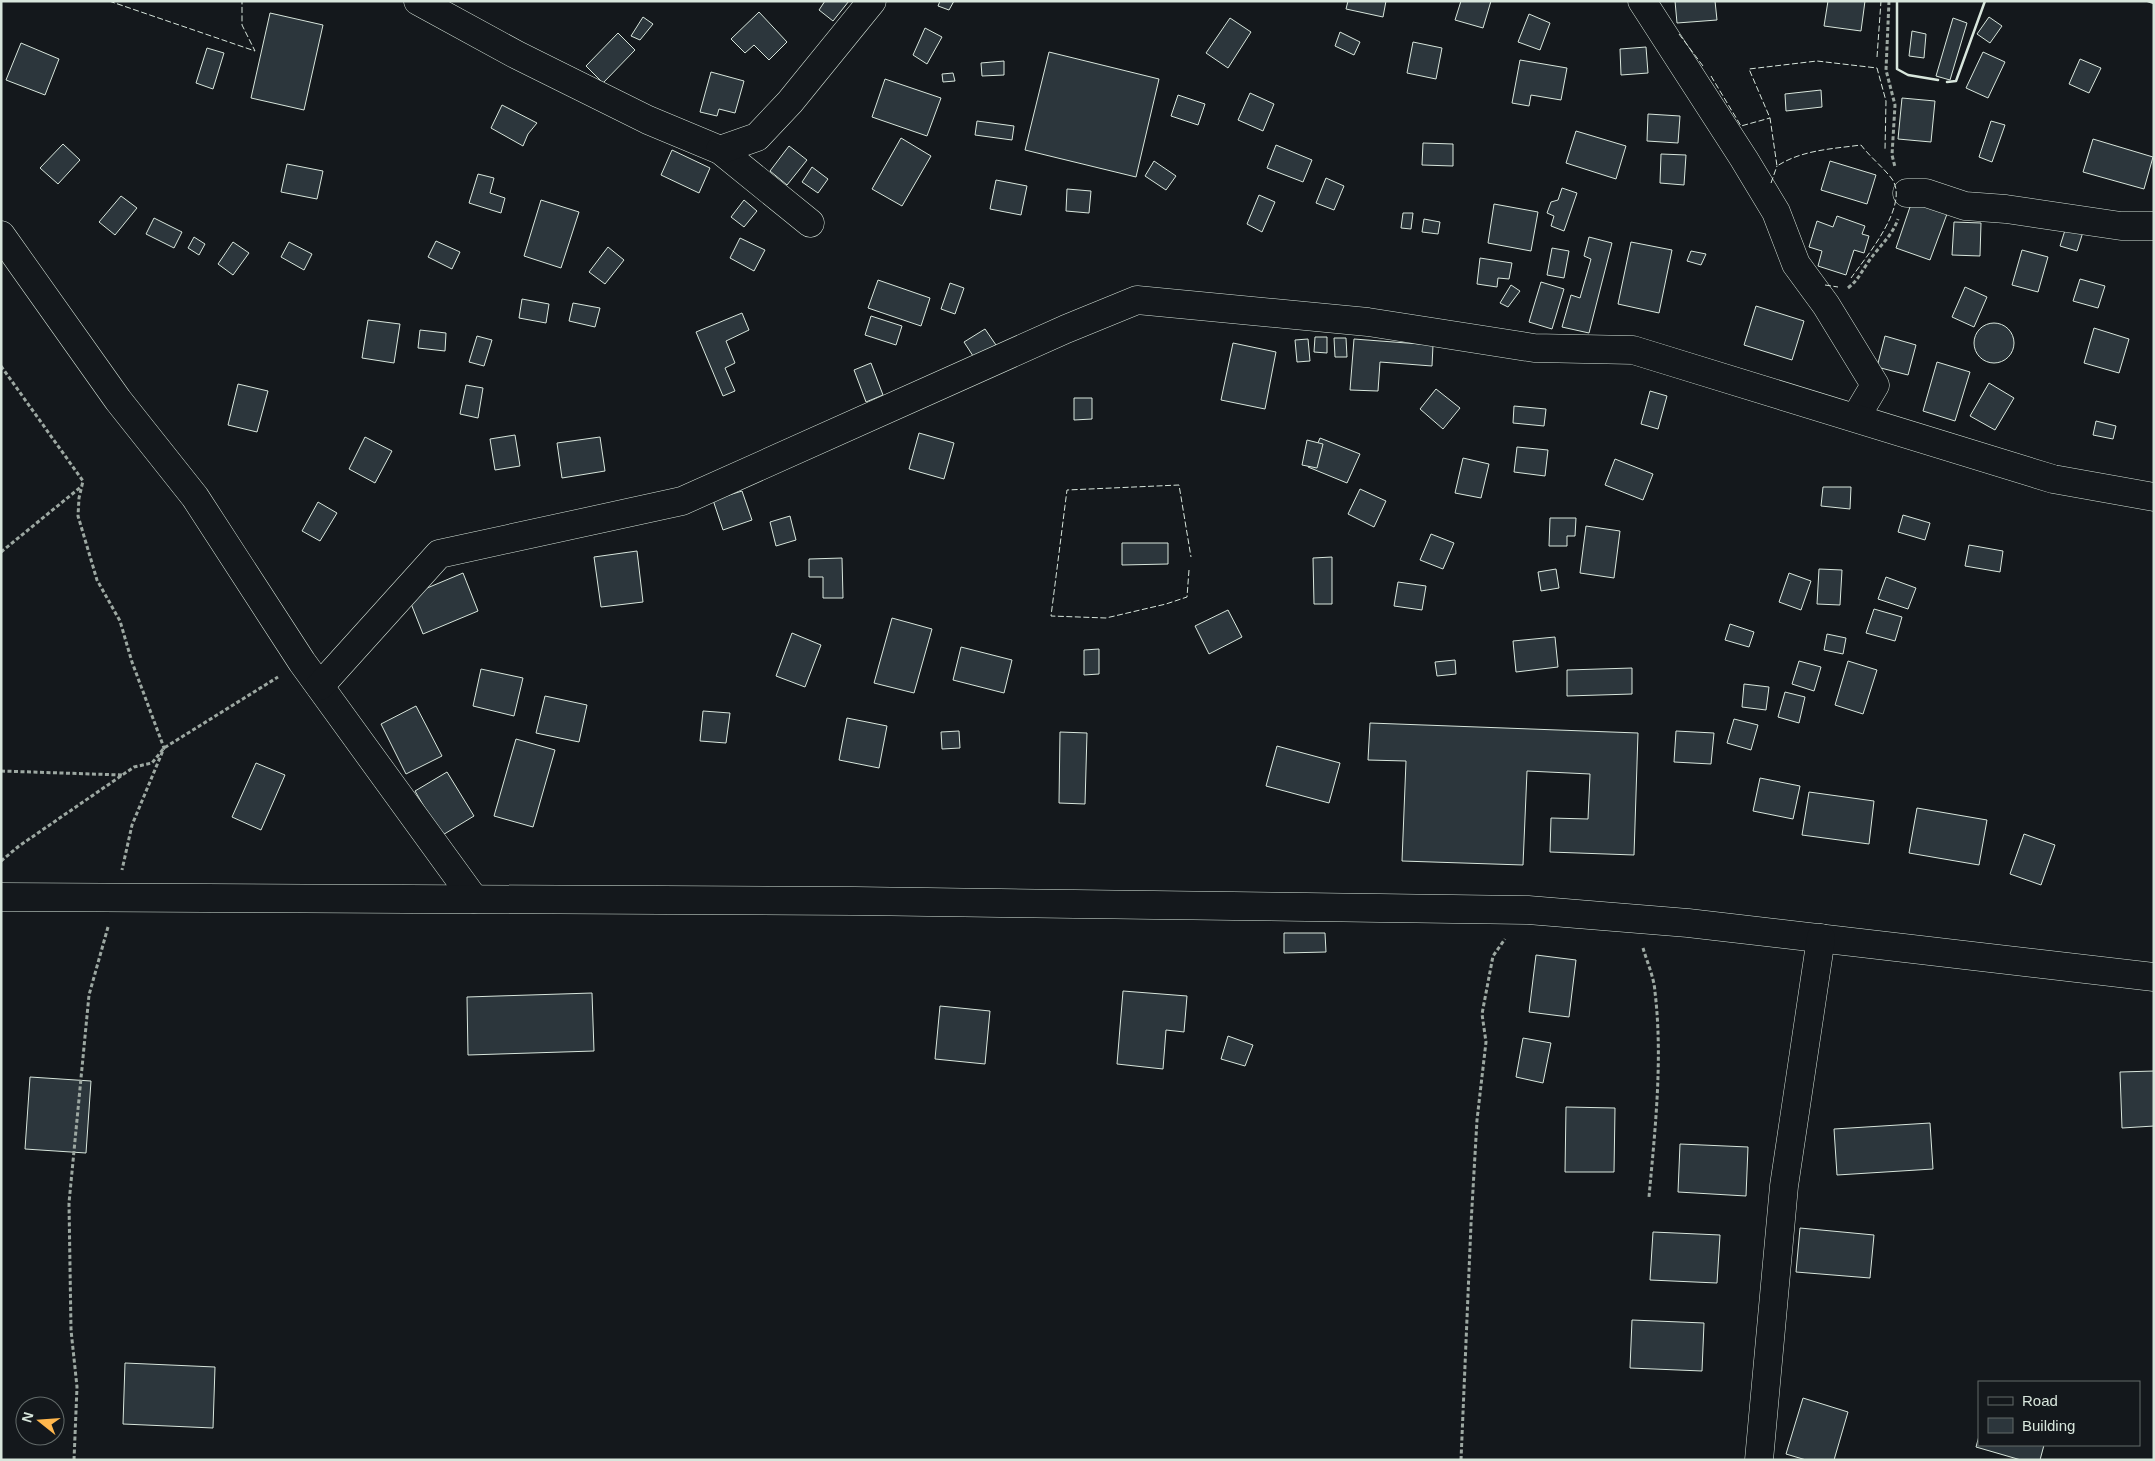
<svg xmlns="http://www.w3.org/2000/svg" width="2155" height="1461" font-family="Helvetica,sans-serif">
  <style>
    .building { fill: #2c363c; stroke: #d8e6dc }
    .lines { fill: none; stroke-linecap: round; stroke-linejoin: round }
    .minor-casing { stroke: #d8e6dc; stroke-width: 29 }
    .path { stroke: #9da8a2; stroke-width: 3; stroke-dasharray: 4 2.5; stroke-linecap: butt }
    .minor { stroke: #14181c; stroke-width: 28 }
    .fence { stroke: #d8e6dc; stroke-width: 1; stroke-dasharray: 6 2.5; stroke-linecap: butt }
    .wall { stroke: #d8e6dc; stroke-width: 2.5 }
  </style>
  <rect width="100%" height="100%" fill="#14181c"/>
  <!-- building -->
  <g class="building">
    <polygon points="825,1 849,1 833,21 819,10"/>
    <polygon points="940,1 954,1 949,10 938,6"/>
    <polygon points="1348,1 1386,1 1383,17 1346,9"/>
    <polygon points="1461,1 1491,1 1483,28 1455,20"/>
    <polygon points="1675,1 1715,1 1717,20 1677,23"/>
    <polygon points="1828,1 1865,1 1861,31 1824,26"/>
    <polygon points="759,12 787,42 769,60 754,45 745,53 731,39"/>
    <polygon points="270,13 323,25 304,110 251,98"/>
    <polygon points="1529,14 1550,23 1540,50 1518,42"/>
    <polygon points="643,17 653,24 640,40 631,36"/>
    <polygon points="1989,17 2002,26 1990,43 1977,34"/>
    <polygon points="1230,18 1251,32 1228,68 1206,53"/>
    <polygon points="1953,18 1967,23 1950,80 1936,76"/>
    <polygon points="925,28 942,37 927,64 913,55"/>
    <polygon points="1912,31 1926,34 1924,58 1909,56"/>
    <polygon points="1340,32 1360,42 1354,55 1335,46"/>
    <polygon points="618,33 635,50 603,83 586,66"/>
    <polygon points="1413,42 1442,48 1436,79 1407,73"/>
    <polygon points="21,43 59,59 45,95 6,80"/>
    <polygon points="1646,47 1648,73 1621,75 1620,49"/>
    <polygon points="207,48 224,53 213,89 196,83"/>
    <polygon points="1049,52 1159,79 1136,177 1025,150"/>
    <polygon points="1983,52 2005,62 1988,98 1966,88"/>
    <polygon points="2080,59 2101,68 2089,93 2069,84"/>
    <polygon points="1520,60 1567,68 1561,100 1531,95 1529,106 1512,103"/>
    <polygon points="1004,61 1004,75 982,76 981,63"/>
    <polygon points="711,72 744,81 735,113 719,109 717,116 700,112"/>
    <polygon points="953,73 955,81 943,82 942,74"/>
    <polygon points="885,79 941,98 927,136 872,117"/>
    <polygon points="1821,90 1822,107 1786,111 1785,94"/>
    <polygon points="1250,93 1274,104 1263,131 1238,120"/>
    <polygon points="1178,95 1205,104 1198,125 1171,116"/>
    <polygon points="1902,98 1935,101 1931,142 1898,139"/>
    <polygon points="502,105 537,123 528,134 523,146 491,128"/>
    <polygon points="1648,114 1680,116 1678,143 1647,141"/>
    <polygon points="977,121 1014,126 1012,140 975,135"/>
    <polygon points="1991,121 2005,125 1992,162 1979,157"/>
    <polygon points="1576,131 1626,146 1616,179 1566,163"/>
    <polygon points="901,138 931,156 902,206 872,189"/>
    <polygon points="2093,139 2153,157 2144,189 2083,172"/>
    <polygon points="1423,143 1453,144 1453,166 1422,165"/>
    <polygon points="63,144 80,160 58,184 40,168"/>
    <polygon points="1276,145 1312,160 1303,182 1267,168"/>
    <polygon points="789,146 807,160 787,185 770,171"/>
    <polygon points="672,150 710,168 699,193 661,175"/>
    <polygon points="1661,154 1686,155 1684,185 1660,183"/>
    <polygon points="1154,161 1176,176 1166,190 1145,176"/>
    <polygon points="1830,161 1876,175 1867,204 1821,190"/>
    <polygon points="287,164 323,171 317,199 281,192"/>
    <polygon points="812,167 828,179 818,193 802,182"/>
    <polygon points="478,174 494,178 490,193 505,198 501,213 469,203"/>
    <polygon points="1326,178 1344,186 1334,210 1316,203"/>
    <polygon points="996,180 1027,186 1021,215 990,209"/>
    <polygon points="1562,188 1577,193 1564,231 1551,226 1554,216 1547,213 1551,202 1558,200"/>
    <polygon points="1067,189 1091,191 1089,213 1066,211"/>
    <polygon points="1259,195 1275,202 1262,232 1247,224"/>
    <polygon points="121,196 137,208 115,235 99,222"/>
    <polygon points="541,200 579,212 561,268 524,256"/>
    <polygon points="744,200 757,211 744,227 731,217"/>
    <polygon points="1912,201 1947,214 1930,260 1896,248"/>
    <polygon points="1494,204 1538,212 1531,251 1488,243"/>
    <polygon points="1403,213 1413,213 1411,229 1401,228"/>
    <polygon points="1837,216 1865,226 1862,234 1869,236 1864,253 1854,250 1846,275 1818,266 1822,251 1809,247 1817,221 1833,227"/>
    <polygon points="154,218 182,232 174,248 146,234"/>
    <polygon points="1424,219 1440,222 1438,234 1422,232"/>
    <polygon points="1954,222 1981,223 1980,256 1952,255"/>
    <polygon points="2066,227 2083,232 2077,251 2060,246"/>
    <polygon points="194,237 205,244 199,255 188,248"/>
    <polygon points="1589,237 1612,243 1589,333 1562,327 1571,295 1580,298 1591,259 1584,256"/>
    <polygon points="740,238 765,250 754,271 730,258"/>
    <polygon points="436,241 460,252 452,269 428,257"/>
    <polygon points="233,242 249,253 233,275 218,264"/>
    <polygon points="289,242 312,254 304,270 281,257"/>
    <polygon points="1631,242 1672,250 1659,313 1618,304"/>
    <polygon points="608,247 624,260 605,284 589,272"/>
    <polygon points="1552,248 1569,251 1564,278 1547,275"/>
    <polygon points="2022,250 2048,257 2038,292 2012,285"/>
    <polygon points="1691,251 1706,254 1701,265 1687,261"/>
    <polygon points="1480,258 1512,263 1509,279 1498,278 1497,287 1477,284"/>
    <polygon points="2080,279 2105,286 2098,308 2073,301"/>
    <polygon points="878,280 930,298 921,326 868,308"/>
    <polygon points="1541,282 1564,289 1552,329 1529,322"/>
    <polygon points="950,283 964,288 955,314 941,309"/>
    <polygon points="1511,285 1520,291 1508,307 1500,303"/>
    <polygon points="1965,287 1987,297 1974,327 1952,317"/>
    <polygon points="522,299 549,304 546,323 519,318"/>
    <polygon points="573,303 600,308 595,327 569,321"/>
    <polygon points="1756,306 1804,321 1792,360 1744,345"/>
    <polygon points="742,313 749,330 726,341 735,363 725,368 735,391 723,396 696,332"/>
    <polygon points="871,316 902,326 896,345 865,335"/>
    <polygon points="368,320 400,324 394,363 362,358"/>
    <circle cx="1994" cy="343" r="20"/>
    <polygon points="2094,328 2129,339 2119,373 2084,363"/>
    <polygon points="985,329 996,345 975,359 964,342"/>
    <polygon points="420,330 446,333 445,351 418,348"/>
    <polygon points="477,336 492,340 484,366 469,362"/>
    <polygon points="1885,336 1916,345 1908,375 1877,367"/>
    <polygon points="1315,337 1327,337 1327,353 1314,352"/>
    <polygon points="1334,338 1346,338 1347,357 1335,357"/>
    <polygon points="1308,339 1310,361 1297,362 1295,340"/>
    <polygon points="1354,339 1433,345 1432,366 1380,362 1378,391 1350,390"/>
    <polygon points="1233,343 1276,352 1265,409 1221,400"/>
    <polygon points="1937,362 1970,372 1955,421 1923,411"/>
    <polygon points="871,363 883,395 866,402 854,370"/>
    <polygon points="1989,383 2014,398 1995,430 1970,416"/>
    <polygon points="238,384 268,391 257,432 228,425"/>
    <polygon points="466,385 483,388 478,418 460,414"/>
    <polygon points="1436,389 1460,408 1443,429 1420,409"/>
    <polygon points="1650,391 1667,396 1658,429 1641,424"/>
    <polygon points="1074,398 1092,398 1092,419 1074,420"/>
    <polygon points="1514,406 1546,409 1544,426 1513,423"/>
    <polygon points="2096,421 2116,426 2113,439 2093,435"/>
    <polygon points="919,433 954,443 944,479 909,469"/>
    <polygon points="515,435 520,466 495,470 490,439"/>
    <polygon points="365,437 392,451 375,483 349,469"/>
    <polygon points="600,437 605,471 562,478 557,443"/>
    <polygon points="1320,438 1360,454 1347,483 1308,467"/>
    <polygon points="1307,440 1323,444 1317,468 1302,465"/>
    <polygon points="1517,447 1548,450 1545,476 1514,472"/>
    <polygon points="1463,458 1489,464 1481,498 1455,493"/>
    <polygon points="1615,459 1653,474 1643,500 1605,485"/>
    <polygon points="1823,487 1851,487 1850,509 1821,506"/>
    <polygon points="1360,489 1386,501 1374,527 1348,514"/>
    <polygon points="742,491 752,520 723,530 713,500"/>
    <polygon points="318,502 337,513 320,541 302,531"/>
    <polygon points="1903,515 1930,523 1925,540 1898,532"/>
    <polygon points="790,516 796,540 776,546 770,522"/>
    <polygon points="1550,518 1576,518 1575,536 1567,536 1567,546 1549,546"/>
    <polygon points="1586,526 1620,531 1614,578 1580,573"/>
    <polygon points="1431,534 1454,543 1443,569 1420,560"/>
    <polygon points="1122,543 1168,543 1168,564 1122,565"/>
    <polygon points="1969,545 2003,551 2000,572 1965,566"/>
    <polygon points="637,551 643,602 601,607 594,557"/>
    <polygon points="1332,557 1332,604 1314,604 1313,558"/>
    <polygon points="842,558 843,598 823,598 823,577 809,577 809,559"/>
    <polygon points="1556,569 1559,588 1541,591 1538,572"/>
    <polygon points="1819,569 1842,570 1840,605 1817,604"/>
    <polygon points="463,573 478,611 423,634 408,596"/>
    <polygon points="1789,573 1811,581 1801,610 1779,602"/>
    <polygon points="1886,577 1916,588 1908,609 1878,599"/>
    <polygon points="1398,582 1426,586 1422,610 1394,606"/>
    <polygon points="1874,609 1902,617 1895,641 1866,633"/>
    <polygon points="1228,610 1242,637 1209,654 1195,626"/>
    <polygon points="892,618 932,629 914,693 874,683"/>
    <polygon points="1730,624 1754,632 1749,647 1725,640"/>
    <polygon points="792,633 821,645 805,687 776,676"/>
    <polygon points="1827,634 1846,638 1843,654 1824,650"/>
    <polygon points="1555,637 1558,667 1516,672 1513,641"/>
    <polygon points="961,647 1012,660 1004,693 953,680"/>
    <polygon points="1099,649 1099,674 1084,675 1084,650"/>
    <polygon points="1455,660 1456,674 1437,676 1435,662"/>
    <polygon points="1799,661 1821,667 1814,691 1792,684"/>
    <polygon points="1848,661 1877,670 1863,714 1835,705"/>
    <polygon points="1632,668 1632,694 1567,696 1567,670"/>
    <polygon points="481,669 523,678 514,716 473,706"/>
    <polygon points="1744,684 1769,687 1766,710 1742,707"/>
    <polygon points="1785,692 1805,697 1799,723 1778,717"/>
    <polygon points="545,696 587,705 579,742 536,733"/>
    <polygon points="416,706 442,756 406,774 381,724"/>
    <polygon points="703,711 730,713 726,743 700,741"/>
    <polygon points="847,718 887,726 879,768 839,760"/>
    <polygon points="1734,719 1758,725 1751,750 1727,743"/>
    <polygon points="1370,723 1638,733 1634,855 1550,852 1551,818 1588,819 1590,774 1527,771 1523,865 1402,861 1406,761 1368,760"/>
    <polygon points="959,731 960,748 942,749 941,732"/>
    <polygon points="1676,731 1714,733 1711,764 1674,762"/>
    <polygon points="1060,732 1087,733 1085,804 1059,803"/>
    <polygon points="516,739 555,750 533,827 494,816"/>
    <polygon points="1277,746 1340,763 1329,803 1266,786"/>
    <polygon points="256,763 285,775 261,830 232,817"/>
    <polygon points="447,772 474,816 441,836 415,791"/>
    <polygon points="1760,778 1800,786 1793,819 1753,811"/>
    <polygon points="1809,792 1874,801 1869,844 1802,835"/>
    <polygon points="1917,808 1987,820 1979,865 1909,853"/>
    <polygon points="2024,834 2055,845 2041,885 2010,874"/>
    <polygon points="1284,933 1325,933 1326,952 1284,953"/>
    <polygon points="1536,955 1576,960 1569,1017 1529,1012"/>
    <polygon points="1123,991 1187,996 1184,1032 1166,1030 1163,1069 1117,1064"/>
    <polygon points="592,993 594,1051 468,1055 467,997"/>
    <polygon points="940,1006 990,1011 985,1064 935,1059"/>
    <polygon points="1228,1036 1253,1045 1245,1066 1221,1059"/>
    <polygon points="1523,1038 1551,1043 1543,1083 1516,1077"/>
    <polygon points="2154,1071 2154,1126 2122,1128 2120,1072"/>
    <polygon points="30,1077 91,1081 86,1153 25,1149"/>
    <polygon points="1566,1107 1615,1108 1614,1172 1565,1172"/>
    <polygon points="1930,1123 1933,1169 1837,1175 1834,1129"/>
    <polygon points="1680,1144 1748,1147 1746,1196 1678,1192"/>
    <polygon points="1800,1228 1874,1235 1870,1278 1796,1272"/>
    <polygon points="1653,1232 1720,1235 1717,1283 1650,1280"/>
    <polygon points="1632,1320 1704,1323 1702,1371 1630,1368"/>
    <polygon points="125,1363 215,1367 213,1428 123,1424"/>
    <polygon points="1803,1398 1848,1412 1834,1460 1806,1460 1786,1454"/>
    <polygon points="1979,1436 1979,1445 2044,1445 2040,1460 2021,1460 1976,1447"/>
  </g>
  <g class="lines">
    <defs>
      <g id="minor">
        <polyline points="418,1 517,55 648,120 720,150 810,223"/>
        <polyline points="1642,1 1744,159 1776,212 1796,264 1826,305 1875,385 1856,417"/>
        <polyline points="720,150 757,137 790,102 872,1"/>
        <polyline points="1907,193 1926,193 1965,206 2006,209 2121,226 2154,226"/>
        <polyline points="1,235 118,400 195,497 302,662 474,899"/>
        <polyline points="320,686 439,554 682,501 1066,329 1137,300 1368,322 1534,348 1633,350 2053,479 2154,497"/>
        <polyline points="1,897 855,901 1528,910 1688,923 2154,977"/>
        <polyline points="1759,1460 1784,1186 1821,938"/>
      </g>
    </defs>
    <!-- minor casing -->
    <use href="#minor" class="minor-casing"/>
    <!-- path -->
    <g class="path">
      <polyline points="1889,1 1886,70 1895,105 1892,155 1895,167"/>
      <path d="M1848,288C1858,280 1860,274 1867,264C1877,248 1892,237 1898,219"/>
      <polyline points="1,366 83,481 79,498 78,516 97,580 120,621 132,662 164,748 132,825 122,870"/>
      <polyline points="1,552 82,486"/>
      <polyline points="1,771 122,775"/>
      <polyline points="1,861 19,846 134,767 152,763 164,748 278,677"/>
      <path d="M1643,948C1647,962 1654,977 1655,992C1663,1060 1655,1130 1649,1197"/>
      <polyline points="74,1460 77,1387 71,1330 69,1203 89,995 108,927"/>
      <polyline points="1461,1460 1471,1224 1477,1120 1486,1042 1482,1014 1493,956 1505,939"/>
    </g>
    <!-- minor -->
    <use href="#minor" class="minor"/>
    <!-- fence -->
    <g class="fence">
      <polyline points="109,1 255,51 242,25 242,1"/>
      <polyline points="1679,34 1703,66"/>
      <polyline points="1877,57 1881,1"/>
      <polyline points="1711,76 1741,126 1770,118"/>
      <polyline points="1771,183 1777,166"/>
      <path d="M1851,278C1866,257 1910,205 1892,179C1883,167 1870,157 1861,145C1831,149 1802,150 1777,166L1770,118L1749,69L1817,61L1877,68L1886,101L1885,150"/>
      <polyline points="1825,285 1838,287"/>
      <polyline points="1189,570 1187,597 1166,604 1106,618 1051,616 1067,490 1179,485 1191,557"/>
    </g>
    <!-- wall -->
    <g class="wall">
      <polyline points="1897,1 1897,69 1908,75 1938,80"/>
      <polyline points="2148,1 2154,3"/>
      <polyline points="1947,82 1956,81 1985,1"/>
    </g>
  </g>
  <!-- border -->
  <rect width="2155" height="1461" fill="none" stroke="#d8e6dc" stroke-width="5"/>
  <!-- legend -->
  <rect x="1978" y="1381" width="162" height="65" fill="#14181c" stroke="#626a69"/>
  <rect x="1988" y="1397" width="25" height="8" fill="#14181c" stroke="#626a69"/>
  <text x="2022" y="1406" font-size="15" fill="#d8e6dc">Road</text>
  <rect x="1988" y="1418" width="25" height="15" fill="#2c363c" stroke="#626a69"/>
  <text x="2022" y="1431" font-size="15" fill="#d8e6dc">Building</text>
  <!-- north arrow -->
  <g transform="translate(40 1421) rotate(287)"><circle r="24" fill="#14181c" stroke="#626a69"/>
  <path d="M0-4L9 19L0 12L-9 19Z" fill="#ffb74d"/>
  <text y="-8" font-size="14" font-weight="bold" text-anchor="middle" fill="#d8e6dc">N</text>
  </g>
</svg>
